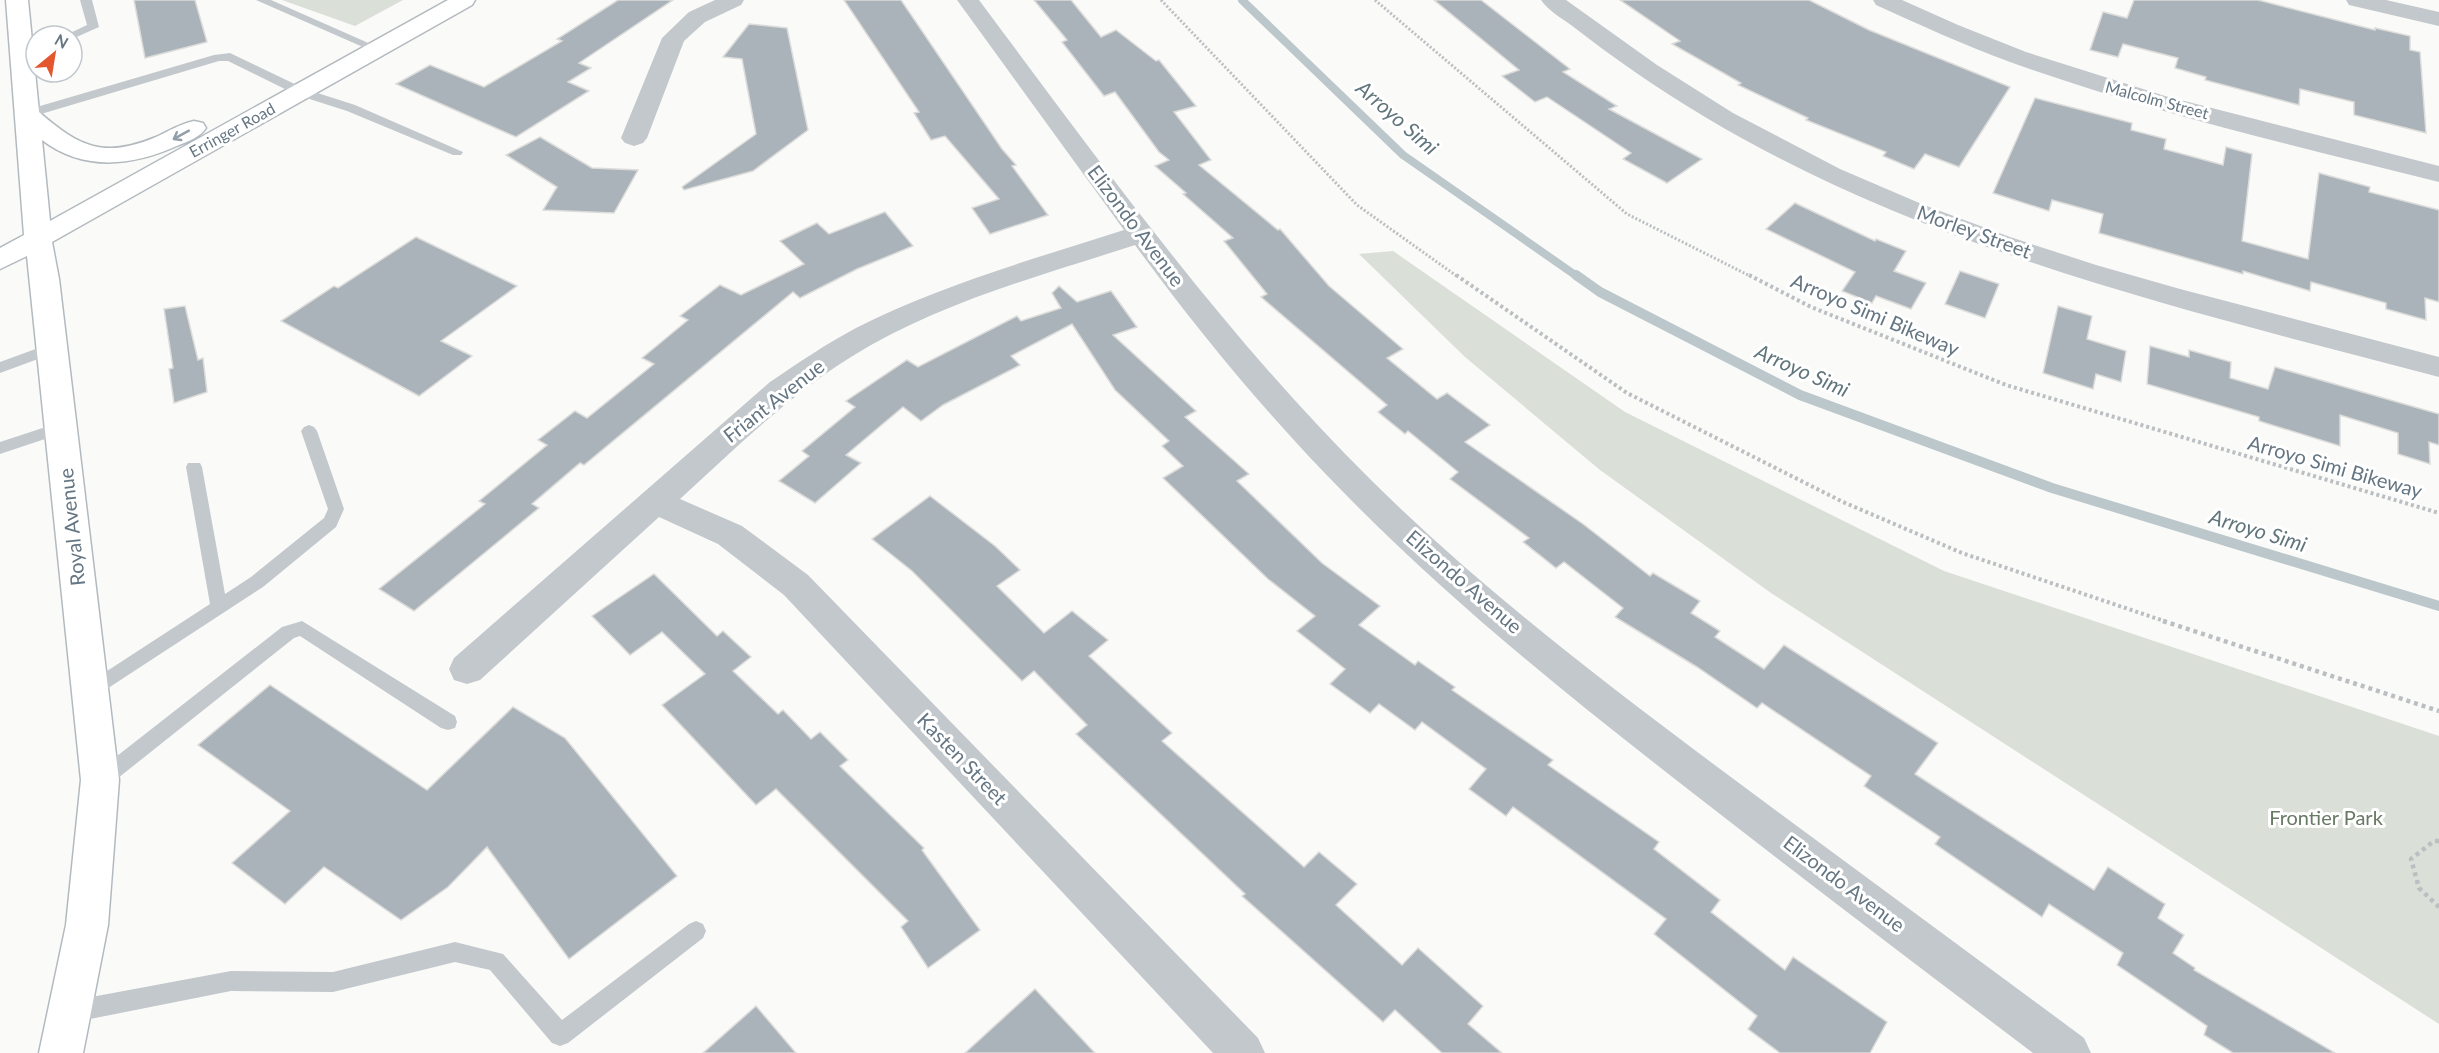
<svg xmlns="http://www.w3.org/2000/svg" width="2439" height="1053" font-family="Lato,sans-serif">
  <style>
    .green { fill: #dadfd7 }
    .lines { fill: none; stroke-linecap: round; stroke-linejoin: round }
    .stream-far1 { stroke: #bbc7cb; stroke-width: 8 }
    .stream { stroke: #bbc7cb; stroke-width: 10 }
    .building { fill: #aab3b9; stroke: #dcdcda; stroke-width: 1.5 }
    .secondary-casing { stroke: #b3babf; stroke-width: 3 }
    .path-far2 { stroke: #bbbfc2; stroke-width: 3; stroke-dasharray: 2 2; stroke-linecap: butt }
    .path-far1 { stroke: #bbbfc2; stroke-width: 4; stroke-dasharray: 3 3; stroke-linecap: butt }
    .path { stroke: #bbbfc2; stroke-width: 4.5; stroke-dasharray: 4 4; stroke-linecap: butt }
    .lane { fill: #c3c8cc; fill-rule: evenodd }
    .street { fill: #c3c8cc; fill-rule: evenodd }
    .secondary { fill: #fff; fill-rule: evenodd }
    .oneway { stroke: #939fa8 }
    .labels { text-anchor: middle; stroke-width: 6; stroke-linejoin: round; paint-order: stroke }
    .far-street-label { font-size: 16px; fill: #657683; stroke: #fff }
    .street-label { font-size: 20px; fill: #657683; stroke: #fff }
    .park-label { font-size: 20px; fill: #687a64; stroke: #fff }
    .water-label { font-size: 21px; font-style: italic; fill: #60757c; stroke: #fff }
  </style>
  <rect width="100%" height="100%" fill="#fafaf8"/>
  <!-- green -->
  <g class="green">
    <polygon points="282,0 403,0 355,26"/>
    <polygon points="1393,251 1625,412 1944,571 2439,736 2439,1024 1771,593 1600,470 1465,357 1359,254"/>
  </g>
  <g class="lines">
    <!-- stream-far1 -->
    <polyline class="stream-far1" points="1242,0 1403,155 1578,277"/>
    <!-- stream -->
    <polyline class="stream" points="1576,275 1600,292 1800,395 2052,488 2439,606"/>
  </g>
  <!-- building -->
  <g class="building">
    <polygon points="134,0 195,0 207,42 145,58"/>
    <polygon points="618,0 673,0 579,63 591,68 568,82 589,91 516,137 396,84 430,65 484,87 562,41 557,39"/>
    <polygon points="844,0 901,0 1002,149 1016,165 1012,166 1048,215 990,234 972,208 999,199 945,136 931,140 914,113 919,112"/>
    <polygon points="1034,0 1071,0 1101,37 1116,30 1156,61 1159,60 1196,106 1174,112 1211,160 1199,165 1278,230 1280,229 1329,286 1403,349 1387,358 1437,399 1447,393 1490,425 1465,442 1583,524 1650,576 1653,573 1700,601 1691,613 1720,631 1715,637 1764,669 1784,645 1938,743 1915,774 2094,890 2108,867 2165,904 2158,918 2184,935 2173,953 2195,968 2194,970 2335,1053 2233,1053 2204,1035 2207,1026 2117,965 2123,953 2049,904 2042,917 1935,844 1940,837 1864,786 1871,776 1762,703 1757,708 1697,667 1615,617 1623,608 1564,562 1556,568 1523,542 1529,538 1450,479 1458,472 1408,431 1405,434 1378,412 1387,405 1261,297 1267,294 1224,241 1233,238 1183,194 1186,193 1155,166 1169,160 1159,152 1115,92 1104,96 1062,42 1067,40"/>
    <polygon points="1434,0 1481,0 1570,69 1563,72 1617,106 1609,109 1702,159 1667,183 1623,159 1631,153 1547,97 1535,102 1502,76 1519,70"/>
    <polygon points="1620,0 1809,0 1869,30 2010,87 1959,167 1925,154 1914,169 1883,156 1886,152 1806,120 1808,118 1738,85 1741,83 1672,44 1680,41"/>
    <polygon points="2134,0 2258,0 2375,30 2375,28 2410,36 2410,50 2420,52 2426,133 2354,115 2354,102 2300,89 2299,105 2205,80 2206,77 2175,68 2178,58 2123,44 2118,57 2090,50 2103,12 2127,18"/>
    <polygon points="749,24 787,28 808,130 753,171 684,190 682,187 756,134 742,59 723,57"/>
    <polygon points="2035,98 2132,123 2131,130 2166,139 2164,149 2223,165 2226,147 2252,154 2242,241 2308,259 2319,173 2370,187 2369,192 2439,210 2439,302 2425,298 2426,320 2386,309 2386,303 2311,282 2310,291 2243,271 2243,274 2099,233 2103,214 2052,200 2049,211 1993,193"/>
    <polygon points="540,137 592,168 638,170 614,213 543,210 557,187 506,155"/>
    <polygon points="1795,203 1875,241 1876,239 1906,251 1894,271 1926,283 1911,309 1876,296 1872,303 1842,291 1855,272 1766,229"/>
    <polygon points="885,212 913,246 857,269 800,298 793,292 584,465 580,463 532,504 539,508 414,611 379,589 485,504 479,501 547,445 538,440 575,411 587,418 654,364 642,358 688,320 680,316 720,285 741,295 804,264 780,241 817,223 829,234"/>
    <polygon points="416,237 517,286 441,341 472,356 419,396 281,321 334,286 338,288"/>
    <polygon points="1960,271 1999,284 1985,318 1945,304"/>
    <polygon points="1059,286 1077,302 1111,291 1137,327 1113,335 1196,411 1185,417 1249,474 1237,481 1322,563 1380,606 1359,625 1415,665 1418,661 1455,687 1452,690 1553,760 1548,765 1659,842 1654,849 1720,900 1711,912 1785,970 1793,957 1887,1022 1870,1053 1780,1053 1748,1029 1757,1016 1654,934 1666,919 1513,807 1506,816 1469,789 1486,769 1422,722 1415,730 1379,704 1370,713 1330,684 1345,669 1297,631 1315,616 1268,579 1163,478 1183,466 1162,446 1169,441 1115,390 1072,324 1011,356 1020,365 943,405 921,421 903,407 846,455 861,463 815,503 779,481 809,456 802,451 855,407 846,401 907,360 918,367 1017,316 1021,321 1061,308 1052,293"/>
    <polygon points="185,306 198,360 203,358 207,392 174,403 169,369 173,368 164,309"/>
    <polygon points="2058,306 2092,316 2087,339 2126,351 2121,382 2096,374 2093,389 2043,373"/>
    <polygon points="2150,346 2189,357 2189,350 2231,362 2230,378 2268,389 2275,367 2439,414 2439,445 2429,442 2430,464 2398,454 2398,433 2340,415 2340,446 2259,421 2259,417 2147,384"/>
    <polygon points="930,496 995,546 1020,570 997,586 1044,633 1072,611 1108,640 1089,656 1172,733 1162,741 1304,867 1319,852 1357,884 1336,905 1402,965 1418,948 1483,1006 1468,1024 1502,1053 1442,1053 1395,1010 1383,1022 1242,896 1245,894 1076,734 1087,725 1034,671 1022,681 912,571 872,539"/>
    <polygon points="654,574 717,636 723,631 751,657 733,671 778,714 783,710 811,739 820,732 848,760 840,766 924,848 922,850 980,930 928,968 901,927 908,921 776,789 756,805 662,705 705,674 662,632 630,655 592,616"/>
    <polygon points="270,685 427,790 513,707 565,738 677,876 569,959 487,847 448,887 401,920 324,867 285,904 232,863 290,811 198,745"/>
    <polygon points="1035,989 1095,1053 965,1053"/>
    <polygon points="756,1006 796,1053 703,1053"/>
  </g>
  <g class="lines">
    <defs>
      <path id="secondary" d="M6,0H28L39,112C79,147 104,159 156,137C169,131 180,124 194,121L203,123L206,128C200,137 189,141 179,145C133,166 84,172 42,140L50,221L448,0H475L472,5L52,242L59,279L119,780L108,925L83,1053H39L66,925L81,780L27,256L0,269V248L24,235Z"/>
    </defs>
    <!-- secondary casing -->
    <use href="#secondary" class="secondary-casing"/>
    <!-- path-far2 -->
    <g class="path-far2">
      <polyline points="1161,0 1357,205 1458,277"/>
      <polyline points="1375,0 1627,214 1752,277"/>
    </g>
    <!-- path-far1 -->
    <g class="path-far1">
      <polyline points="1456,275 1627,393 1843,502 1962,553 2167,622"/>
      <polyline points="1749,275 1811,307 2006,385 2439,513"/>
    </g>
    <!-- path -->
    <g class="path">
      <polyline points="2163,621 2439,711"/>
      <polyline points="2439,841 2434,841 2411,859 2419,888 2439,907"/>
    </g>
    <!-- lane -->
    <g class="lane">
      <polygon points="80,0 92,0 99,27 72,39 72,36 66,36 68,34 87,25"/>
      <polygon points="256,0 271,0 382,49 376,53 372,51"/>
      <polygon points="230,53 305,89 355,105 463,152 461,155 453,155 347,111 297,95 228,61 219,61 31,117 23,117 21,114 23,111 214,55"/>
      <polygon points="52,343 59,348 57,352 0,373 0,362"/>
      <polygon points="61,422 66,424 69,428 66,432 0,454 0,442"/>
      <polygon points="309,425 314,427 317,431 344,509 336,527 263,587 96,696 90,699 84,696 81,691 84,686 210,604 186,467 188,463 200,463 202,467 225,594 251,577 324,518 328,509 301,431 304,427"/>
      <polygon points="302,621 455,716 457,722 455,728 448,730 441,728 300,636 294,638 108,786 101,789 94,786 91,780 94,774 282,627"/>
      <polygon points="696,921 703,924 706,931 703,938 568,1043 560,1046 552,1043 490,970 455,962 333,992 231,991 70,1023 62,1020 59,1012 62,1004 70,1001 231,971 333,972 455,942 503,954 562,1020 689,924"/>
    </g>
    <!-- street -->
    <g class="street">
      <polygon points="715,0 744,0 741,5 705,22 684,41 647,138 643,143 634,146 625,143 621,138 662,38 689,12"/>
      <path d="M957,0H979C1103,166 1224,335 1372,481C1475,583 1592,673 1708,760C1833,853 1959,945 2084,1038L2091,1053H2033C1918,966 1803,879 1689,790C1572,699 1456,606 1352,501C1273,422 1201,335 1135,245C1040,276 937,303 851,357C788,396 735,449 680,499L742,526L808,575L1258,1038L1265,1053H1213L784,595L718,544L659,517L480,680L467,684L454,680L449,669L454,658L770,382C798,363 826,344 856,328C940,285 1034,259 1124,230Z"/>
      <path d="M1541,0H1566L1657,65L1733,113L1840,169L1924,205L2010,237L2096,265L2180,289L2439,357V377C2162,304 1874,238 1635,72C1613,57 1592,41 1571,25C1561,18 1548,10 1541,0Z"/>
      <path d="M1873,0H1902L1958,25L2026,52L2165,96L2439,166V182C2295,146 2149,112 2010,62C1964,45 1920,25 1876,5Z"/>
      <polygon points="2346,0 2386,0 2439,12 2439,26 2349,5"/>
    </g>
    <!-- secondary -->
    <use href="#secondary" class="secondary"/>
  </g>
  <!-- one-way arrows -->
  <defs><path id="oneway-shaft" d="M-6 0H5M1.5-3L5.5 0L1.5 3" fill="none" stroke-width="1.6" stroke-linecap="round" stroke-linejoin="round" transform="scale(1.5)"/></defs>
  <use class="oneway" href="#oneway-shaft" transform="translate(181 135) rotate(151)"/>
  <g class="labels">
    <!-- far-street labels -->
    <g class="far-street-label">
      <text transform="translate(2157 100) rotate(15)" y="6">Malcolm Street</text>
      <text transform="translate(232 130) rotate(-29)" y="6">Erringer Road</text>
    </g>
    <!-- street labels -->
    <g class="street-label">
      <text transform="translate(1136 226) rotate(53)" y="7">Elizondo Avenue</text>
      <text transform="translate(1974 232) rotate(20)" y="7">Morley Street</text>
      <text transform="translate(1875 315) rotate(23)" y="7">Arroyo Simi Bikeway</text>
      <text transform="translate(774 401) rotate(-38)" y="7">Friant Avenue</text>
      <text transform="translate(2335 467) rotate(16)" y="7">Arroyo Simi Bikeway</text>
      <text transform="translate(72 527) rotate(-96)" y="7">Royal Avenue</text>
      <text transform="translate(1464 582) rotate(41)" y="7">Elizondo Avenue</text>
      <text transform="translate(962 759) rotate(46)" y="7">Kasten Street</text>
      <text transform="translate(1844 884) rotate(37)" y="7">Elizondo Avenue</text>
    </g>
    <!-- park labels -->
    <g class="park-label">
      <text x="2326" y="825">Frontier Park</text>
    </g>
    <!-- water labels -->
    <g class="water-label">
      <text transform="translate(1397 118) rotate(41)" y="7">Arroyo Simi</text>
      <text transform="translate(1802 371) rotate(24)" y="7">Arroyo Simi</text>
      <text transform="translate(2258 531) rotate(17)" y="7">Arroyo Simi</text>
    </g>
  </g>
  <!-- north arrow -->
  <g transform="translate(54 54) rotate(30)"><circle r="28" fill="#ffffff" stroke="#c1c8cd" stroke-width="1.5"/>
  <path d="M0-4.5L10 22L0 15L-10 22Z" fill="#e4572e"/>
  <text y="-9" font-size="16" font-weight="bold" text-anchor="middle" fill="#657683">N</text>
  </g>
</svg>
